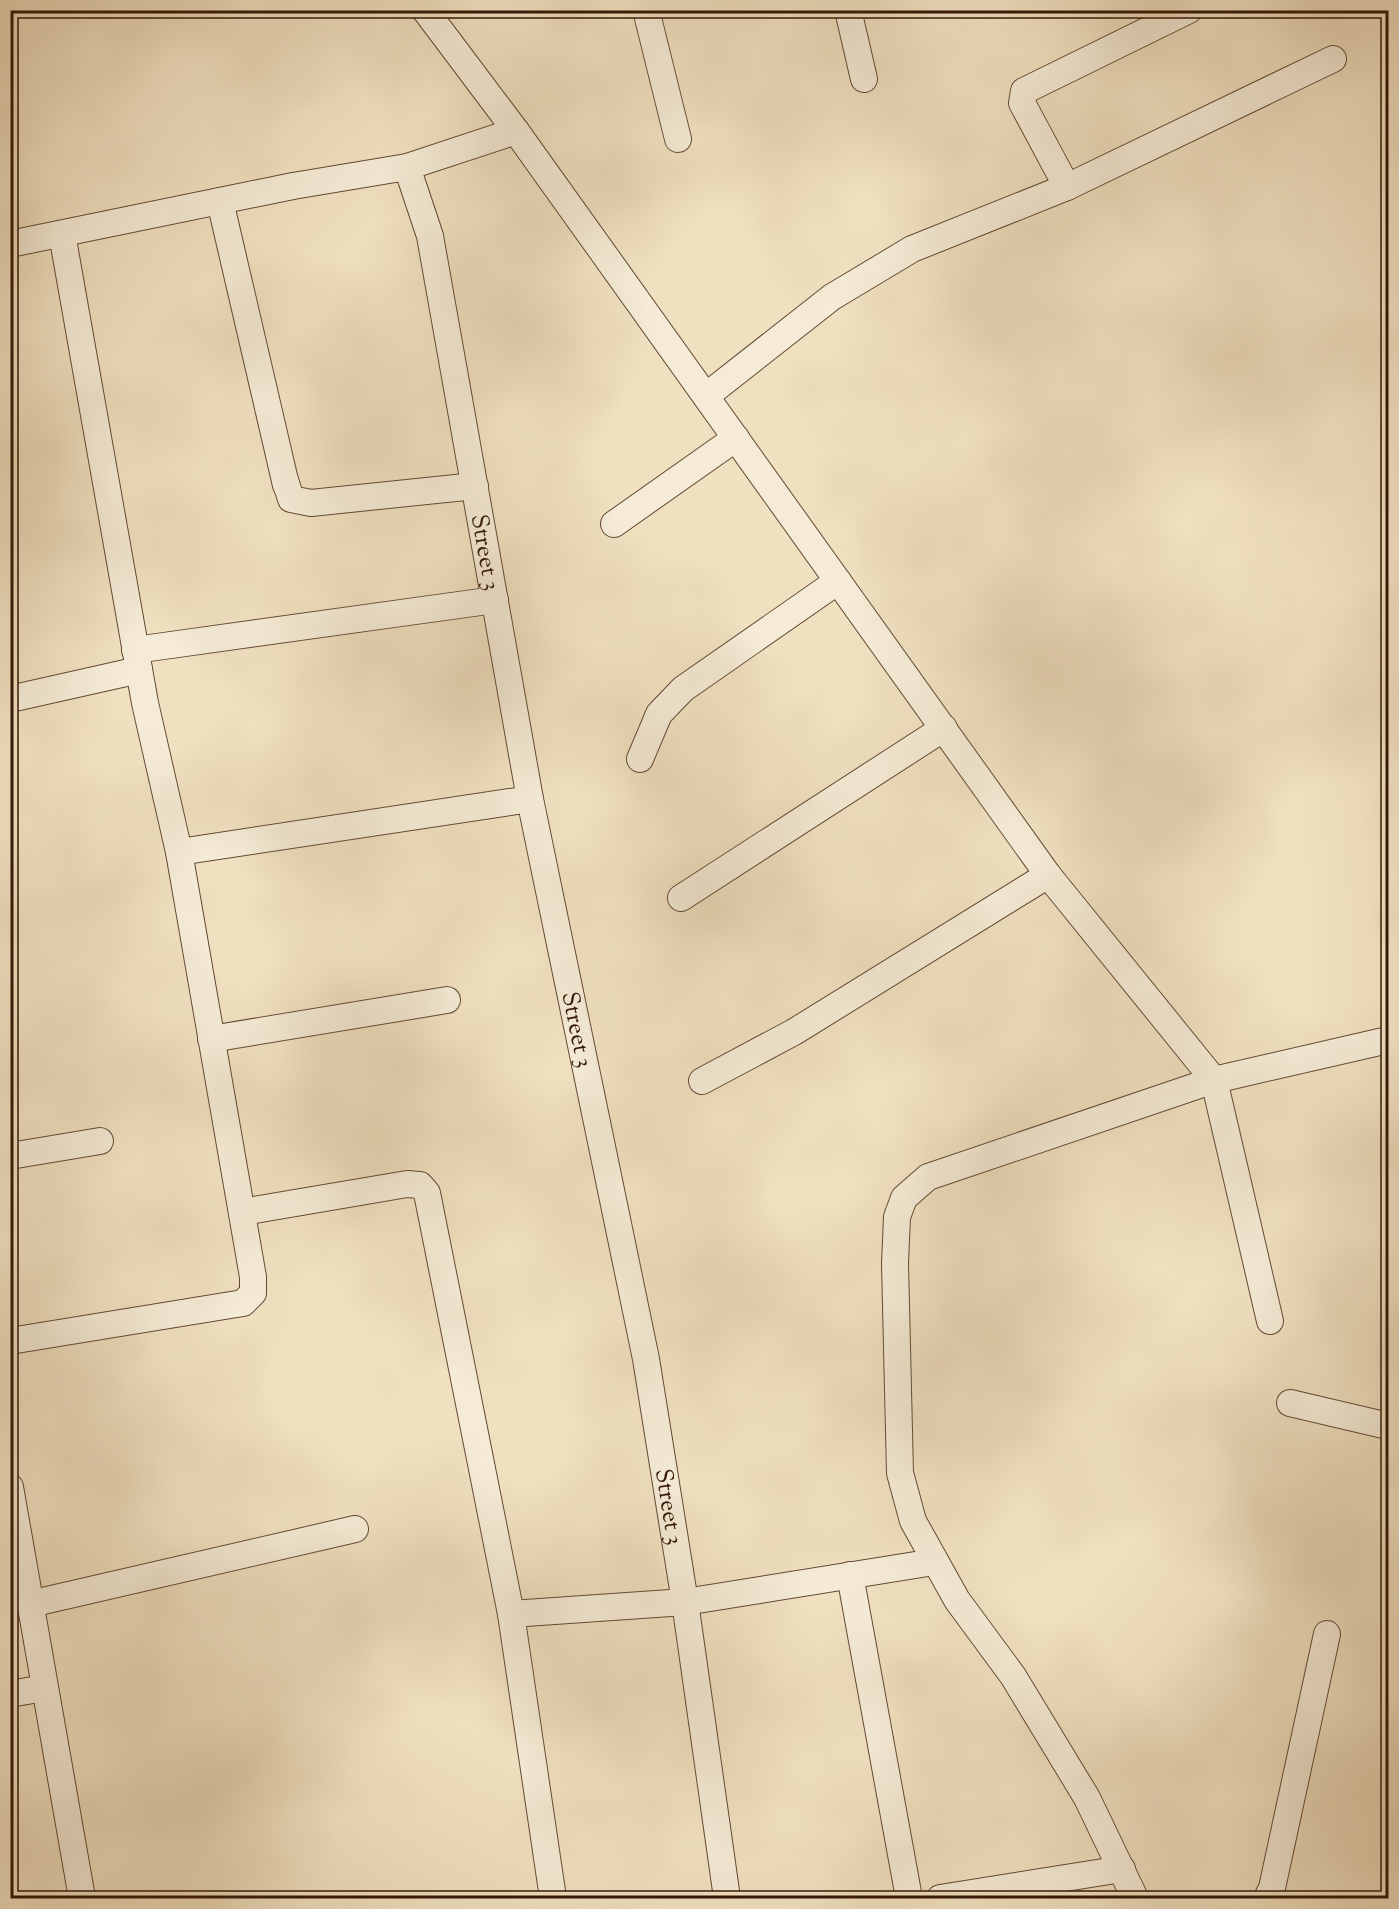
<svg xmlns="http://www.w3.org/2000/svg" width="1399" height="1909" font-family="'Sorts Mill Goudy',serif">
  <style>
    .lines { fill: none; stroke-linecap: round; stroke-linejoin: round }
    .street-casing { stroke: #624a34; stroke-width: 28 }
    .street { stroke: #f5ebd6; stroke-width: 26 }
    .labels { text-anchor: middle; stroke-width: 4.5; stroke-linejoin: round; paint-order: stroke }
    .street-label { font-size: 24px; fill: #331806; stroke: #f5ebd6 }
  </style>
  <rect width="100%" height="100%" fill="#f0e0c0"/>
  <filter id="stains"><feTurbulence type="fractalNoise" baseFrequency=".00333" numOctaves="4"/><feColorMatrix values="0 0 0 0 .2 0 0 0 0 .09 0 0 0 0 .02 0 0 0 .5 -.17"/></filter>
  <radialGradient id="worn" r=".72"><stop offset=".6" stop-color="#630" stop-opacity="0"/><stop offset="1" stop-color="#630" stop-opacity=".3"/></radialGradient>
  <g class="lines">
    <defs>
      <g id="street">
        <polyline points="425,10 516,131 1048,875 1214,1080 1388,1040"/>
        <polyline points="646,10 678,139"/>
        <polyline points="848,10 864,79"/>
        <path id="s1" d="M407,167L430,236L530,799L646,1359L685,1602L727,1898"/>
        <polyline points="1067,187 1022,103 1024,91 1189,10"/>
        <polyline points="220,201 286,485"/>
        <polyline points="10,244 293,186 407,167 516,131"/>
        <polyline points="706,396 832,297 912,249 1067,187 1333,59"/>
        <polyline points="285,480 291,499 311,503 475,486"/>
        <polyline points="614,524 736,438"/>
        <polyline points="135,650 495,600"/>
        <polyline points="10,699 139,670"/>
        <polyline points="640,759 659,714 683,689 838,581"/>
        <polyline points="179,852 530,799"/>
        <polyline points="681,898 944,728"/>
        <polyline points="211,1039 447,1000"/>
        <polyline points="702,1081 794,1032 1048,875"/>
        <polyline points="10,1156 100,1141"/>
        <polyline points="242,1212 407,1184 420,1185 427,1193 511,1614 553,1898"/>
        <polyline points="10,1341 243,1303 253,1293 253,1277 179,852 145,703 62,234"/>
        <polyline points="1290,1403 1388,1426"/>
        <polyline points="10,1487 82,1898"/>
        <polyline points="850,1575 909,1898"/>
        <polyline points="30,1604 355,1529"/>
        <polyline points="511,1614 685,1602 934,1562"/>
        <polyline points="10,1694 44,1688"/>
        <polyline points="940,1898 1122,1869"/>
        <polyline points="1135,1898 1087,1798 1013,1676 957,1600 913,1521 900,1473 895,1263 897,1217 904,1198 928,1177 1214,1080 1270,1321"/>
        <polyline points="1267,1898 1272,1888 1327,1634"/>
      </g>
    </defs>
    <!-- street casing -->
    <use href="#street" class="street-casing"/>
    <!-- street -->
    <use href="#street" class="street"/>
  </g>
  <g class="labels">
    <!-- street labels -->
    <g class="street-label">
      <text dy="8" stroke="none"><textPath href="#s1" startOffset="394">Street 3</textPath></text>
      <text dy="8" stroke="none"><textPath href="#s1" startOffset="880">Street 3</textPath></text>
      <text dy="8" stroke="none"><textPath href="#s1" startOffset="1366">Street 3</textPath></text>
    </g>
  </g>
  <!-- margin -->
  <rect width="1399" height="1909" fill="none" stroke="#f0e0c0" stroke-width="36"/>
  <rect x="12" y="12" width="1375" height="1885" fill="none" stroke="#331806" stroke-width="3"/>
  <rect x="18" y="18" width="1363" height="1873" fill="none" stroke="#331806" stroke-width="1.5"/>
  <rect width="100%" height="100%" filter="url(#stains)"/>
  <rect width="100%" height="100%" fill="url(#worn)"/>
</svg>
